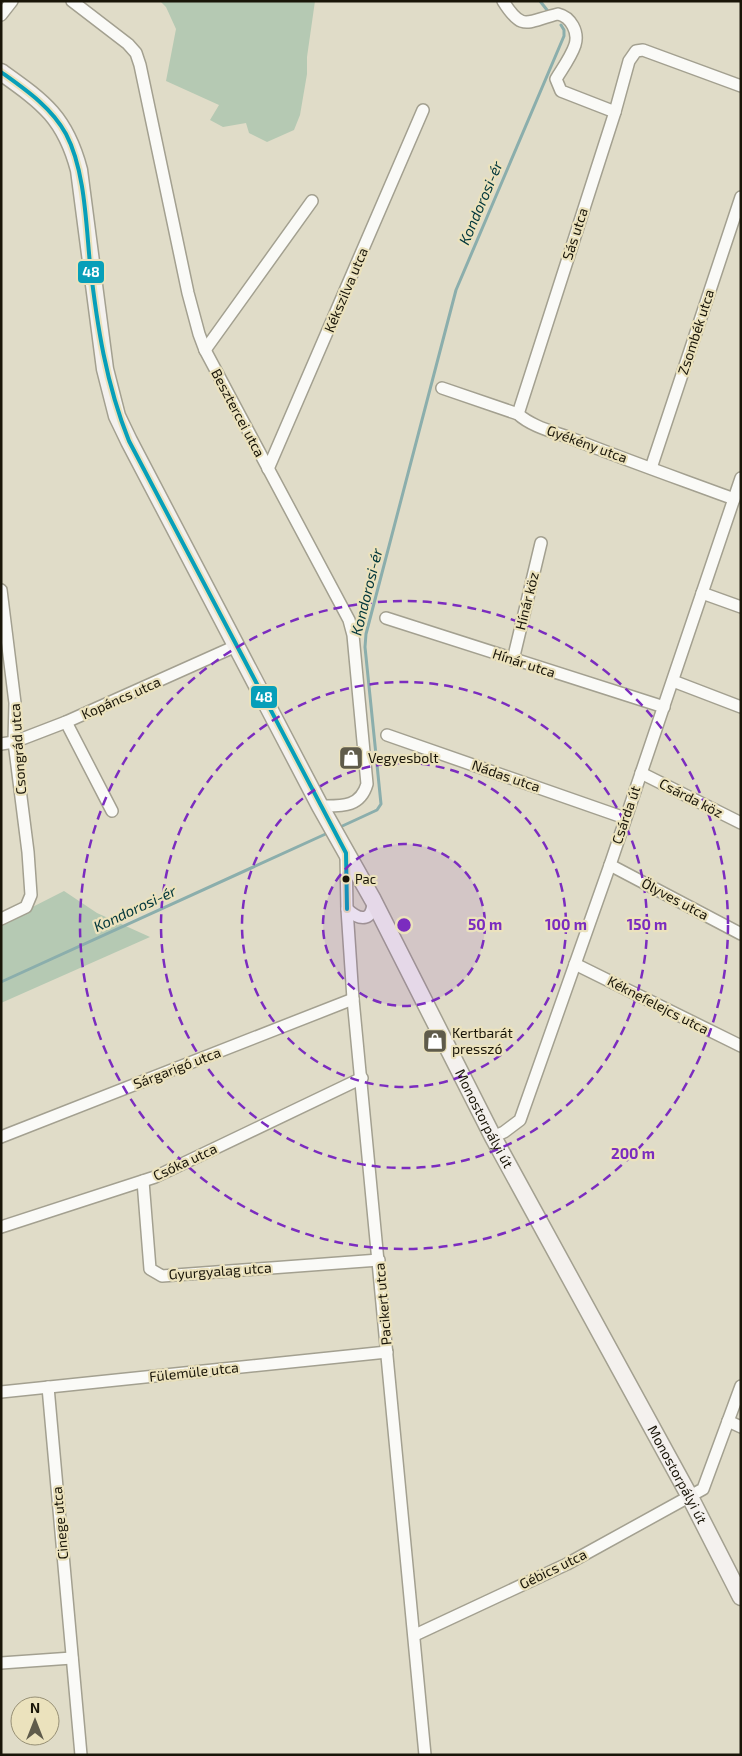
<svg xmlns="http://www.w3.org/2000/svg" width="742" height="1756" font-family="'Exo 2',sans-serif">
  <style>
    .forest { fill: #b5c9b3 }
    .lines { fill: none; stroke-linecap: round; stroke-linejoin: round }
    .stream { stroke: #8baeac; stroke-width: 3 }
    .street-casing { stroke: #a3a090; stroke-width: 14 }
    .secondary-casing { stroke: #a3a090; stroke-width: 19 }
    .street { stroke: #fafaf7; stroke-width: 11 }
    .secondary { stroke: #f4f1ee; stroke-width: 16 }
    .bus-1-casing { stroke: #ebe2bd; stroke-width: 8 }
    .bus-1 { stroke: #079fb9; stroke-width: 4 }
    .ring { fill: none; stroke: #7b2cbf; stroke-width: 2.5; stroke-dasharray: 9 6 }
    .bus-dot { fill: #191508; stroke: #ebe2bd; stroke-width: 2 }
    .labels { text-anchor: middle; stroke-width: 4.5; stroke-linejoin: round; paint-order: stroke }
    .bus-label { font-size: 13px; fill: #191508; stroke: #ebe2bd; text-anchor: start }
    .street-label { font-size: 14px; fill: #191508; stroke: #ebe2bd }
    .poi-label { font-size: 14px; fill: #191508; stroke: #ebe2bd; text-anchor: start }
    .water-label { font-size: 15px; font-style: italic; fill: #01363a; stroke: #ebe2bd }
    .centre { fill: #7b2cbf; stroke: #ebe2bd; stroke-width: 2.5 }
    .ring-label { font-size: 15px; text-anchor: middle; font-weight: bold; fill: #7b2cbf; stroke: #ebe2bd; stroke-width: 4.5; stroke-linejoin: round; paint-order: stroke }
    .line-badge { stroke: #ebe2bd; stroke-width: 2 }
    .badge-label { font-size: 14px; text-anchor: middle; font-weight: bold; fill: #fff }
  </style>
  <rect width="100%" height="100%" fill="#e0dcc8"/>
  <!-- forest -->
  <g class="forest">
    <polygon points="160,1 315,1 307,57 307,74 300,115 294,130 267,142 249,133 246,123 223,127 210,120 219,105 166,81 176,29 166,7"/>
    <polygon points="64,891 97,913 150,937 1,1003 1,923"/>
  </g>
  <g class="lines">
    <!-- stream -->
    <g class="stream">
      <polyline points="540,1 547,10"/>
      <polyline points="338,828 377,810 381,804 365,647 366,634 456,290 564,36 564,30 561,25"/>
      <polyline points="1,982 330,832"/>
    </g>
    <defs>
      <g id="street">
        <path d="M72,1L128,44L136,53L140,65L188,293L199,334L205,350L349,620L353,635L367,784C360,808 341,806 320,806"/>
        <path d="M503,1C523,33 527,21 558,14C571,17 579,32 575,45C571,57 562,69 556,79L561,91L615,112"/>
        <polyline points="1,15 12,1"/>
        <polyline points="205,350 312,201"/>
        <path d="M442,388L518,414C532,427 555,432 573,439C626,460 680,479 734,499"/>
        <polyline points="518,414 615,112 629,61 636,51 643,50 741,86"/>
        <polyline points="651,468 741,197"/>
        <polyline points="268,469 423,110"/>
        <polyline points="1,590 15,703 14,742 28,852 31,895 26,907 1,919"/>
        <polyline points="702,593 741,607"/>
        <polyline points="386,618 664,707"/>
        <polyline points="513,660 541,543"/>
        <polyline points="673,681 741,707"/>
        <polyline points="66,722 112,811"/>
        <polyline points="387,735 625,818"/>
        <polyline points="1,744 14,742 66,722 236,646"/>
        <polyline points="641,773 741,823"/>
        <polyline points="346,855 347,909 353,999 425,1755"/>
        <polyline points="610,865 741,934"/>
        <path d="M347,909C361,922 373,921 373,900"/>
        <polyline points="575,964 741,1046"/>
        <polyline points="1,1137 353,999"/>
        <polyline points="493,1137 504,1132 520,1120 610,865 741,478"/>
        <polyline points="143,1181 150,1269 162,1276 379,1260"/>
        <polyline points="1,1227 155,1177 362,1078"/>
        <polyline points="48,1387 81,1755"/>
        <polyline points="1,1392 387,1352"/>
        <polyline points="728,1421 741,1427"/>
        <polyline points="415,1635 567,1564 703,1489 741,1386"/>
        <polyline points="1,1663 72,1658"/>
      </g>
      <g id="secondary">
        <path id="s1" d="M1,72C43,102 65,117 79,170L105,369L117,416L129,441L320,806L373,900L493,1137L690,1497L741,1597"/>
      </g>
    </defs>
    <!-- street casing -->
    <use href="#street" class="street-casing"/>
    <!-- secondary casing -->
    <use href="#secondary" class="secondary-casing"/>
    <!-- street -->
    <use href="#street" class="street"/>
    <!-- secondary -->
    <use href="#secondary" class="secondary"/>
    <defs>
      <path id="bus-1" d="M1,72C26,90 51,107 66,134C85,170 86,224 90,264C97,325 106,384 129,441L346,853L347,909"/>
    </defs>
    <!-- bus-1 casing -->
    <use href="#bus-1" class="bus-1-casing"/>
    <!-- bus-1 -->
    <use href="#bus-1" class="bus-1"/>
  </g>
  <!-- distance rings -->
  <circle cx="404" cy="925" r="81" fill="#7b2cbf" fill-opacity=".12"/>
  <g class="ring">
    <circle cx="404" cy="925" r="81"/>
    <circle cx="404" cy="925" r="162"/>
    <circle cx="404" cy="925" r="243"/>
    <circle cx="404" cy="925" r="324"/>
  </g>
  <!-- icons -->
  <defs>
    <symbol id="shop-square" viewBox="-11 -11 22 22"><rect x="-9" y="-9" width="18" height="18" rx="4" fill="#5f5b4b" stroke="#ebe2bd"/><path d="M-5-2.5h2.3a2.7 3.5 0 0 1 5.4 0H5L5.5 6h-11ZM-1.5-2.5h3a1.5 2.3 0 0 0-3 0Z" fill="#fff"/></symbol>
  </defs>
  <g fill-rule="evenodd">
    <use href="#shop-square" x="337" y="744" width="28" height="28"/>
    <use href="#shop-square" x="421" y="1027" width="28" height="28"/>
  </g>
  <!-- markers -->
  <circle class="bus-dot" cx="346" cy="879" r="4.5"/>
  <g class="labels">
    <!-- bus labels -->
    <g class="bus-label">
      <text x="355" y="884">Pac</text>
    </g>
    <!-- street labels -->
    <g class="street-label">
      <text transform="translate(575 234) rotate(-72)" y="5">Sás utca</text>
      <text transform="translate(346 290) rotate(-67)" y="5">Kékszilva utca</text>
      <text transform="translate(696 332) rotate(-72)" y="5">Zsombék utca</text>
      <text transform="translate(238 413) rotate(62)" y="5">Besztercei utca</text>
      <text transform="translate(587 444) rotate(20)" y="5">Gyékény utca</text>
      <text transform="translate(527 601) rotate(-76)" y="5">Hínár köz</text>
      <text transform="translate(524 663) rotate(18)" y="5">Hínár utca</text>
      <text transform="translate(121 698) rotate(-24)" y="5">Kopáncs utca</text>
      <text transform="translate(18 749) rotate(-94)" y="5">Csongrád utca</text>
      <text transform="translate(506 776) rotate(19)" y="5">Nádas utca</text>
      <text transform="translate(691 798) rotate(27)" y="5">Csárda köz</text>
      <text transform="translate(626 815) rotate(-71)" y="5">Csárda út</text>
      <text transform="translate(675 899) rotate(28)" y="5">Ölyves utca</text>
      <text transform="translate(658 1005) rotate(27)" y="5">Kéknefelejcs utca</text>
      <text transform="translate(177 1068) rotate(-21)" y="5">Sárgarigó utca</text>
      <text dy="5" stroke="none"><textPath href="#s1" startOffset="1171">Monostorpályi út</textPath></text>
      <text transform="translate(185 1162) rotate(-25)" y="5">Csóka utca</text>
      <text transform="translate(220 1271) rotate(-4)" y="5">Gyurgyalag utca</text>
      <text transform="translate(383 1304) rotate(-95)" y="5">Pacikert utca</text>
      <text transform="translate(194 1372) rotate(-6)" y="5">Fülemüle utca</text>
      <text dy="5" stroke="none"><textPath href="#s1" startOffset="1576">Monostorpályi út</textPath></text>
      <text transform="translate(60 1523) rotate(-95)" y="5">Cinege utca</text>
      <text transform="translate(553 1569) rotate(-26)" y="5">Gébics utca</text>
    </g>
    <!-- poi labels -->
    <g class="poi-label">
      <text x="368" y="763">Vegyesbolt</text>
      <text x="452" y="1038">Kertbarát<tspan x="452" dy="16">presszó</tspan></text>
    </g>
    <!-- water labels -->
    <g class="water-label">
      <text transform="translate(481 203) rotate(-67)" y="5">Kondorosi-ér</text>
      <text transform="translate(367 592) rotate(-76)" y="5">Kondorosi-ér</text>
      <text transform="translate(135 909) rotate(-25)" y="5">Kondorosi-ér</text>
    </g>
  </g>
  <circle cx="404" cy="925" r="8" class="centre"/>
  <g class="ring-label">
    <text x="485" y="930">50 m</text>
    <text x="566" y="930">100 m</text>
    <text x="647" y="930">150 m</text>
    <text x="633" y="1159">200 m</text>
  </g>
  <g class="line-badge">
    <rect x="77" y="260" width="28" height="24" rx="5" fill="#079fb9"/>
    <rect x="250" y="685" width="28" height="24" rx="5" fill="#079fb9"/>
  </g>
  <g class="badge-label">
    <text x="91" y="277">48</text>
    <text x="264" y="702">48</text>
  </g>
  <!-- border -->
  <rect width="742" height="1756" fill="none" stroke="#191508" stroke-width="5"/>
  <!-- north arrow -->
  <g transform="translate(35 1721)"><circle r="24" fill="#ebe2bd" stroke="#979075"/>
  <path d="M0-4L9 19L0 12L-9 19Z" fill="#5f5b4b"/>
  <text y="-8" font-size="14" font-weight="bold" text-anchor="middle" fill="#191508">N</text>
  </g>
</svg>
